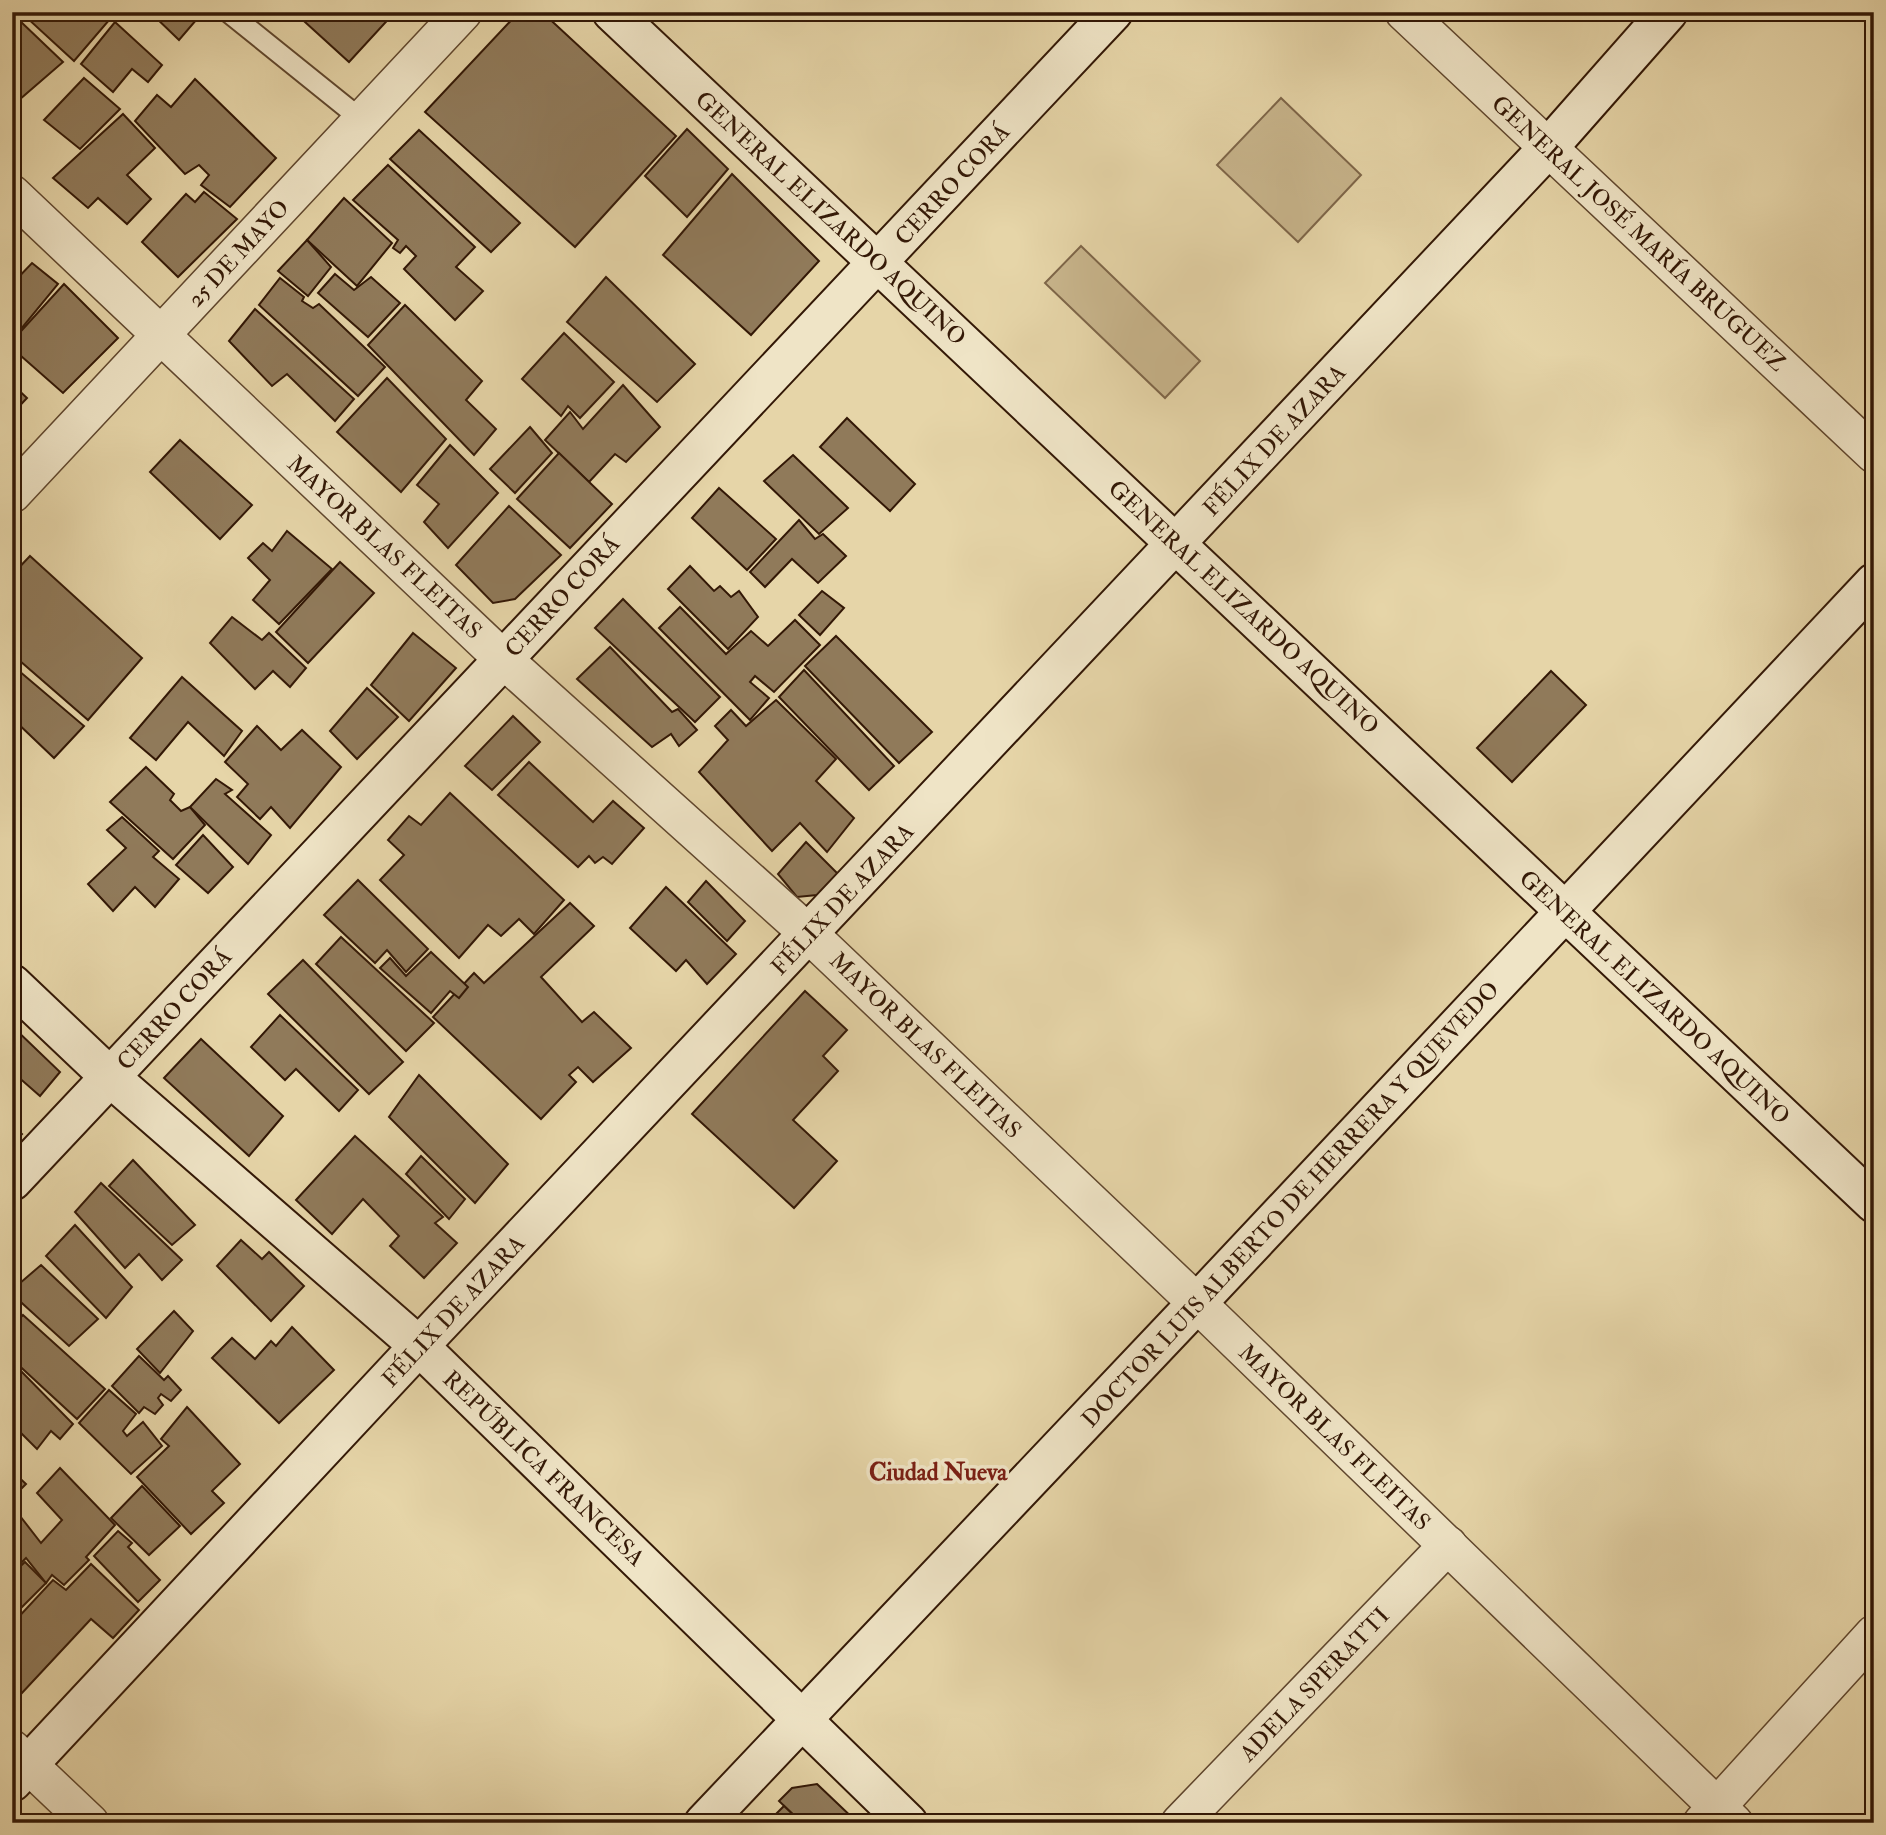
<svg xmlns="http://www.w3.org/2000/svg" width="1886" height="1835" font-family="'IM FELL Double Pica',serif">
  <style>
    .green { fill: #c8b58c; stroke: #7e6649; stroke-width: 2 }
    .building { fill: #907a5a; stroke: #331806; stroke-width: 2 }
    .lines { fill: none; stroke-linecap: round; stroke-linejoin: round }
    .lane-casing { stroke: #60472e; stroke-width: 23 }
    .street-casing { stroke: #60472e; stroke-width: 40 }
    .secondary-casing { stroke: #331806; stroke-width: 42 }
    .lane { stroke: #efe4c6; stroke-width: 19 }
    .street { stroke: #efe4c6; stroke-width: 37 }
    .secondary { stroke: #efe4c6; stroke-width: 38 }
    .labels { text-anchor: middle; stroke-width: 7; stroke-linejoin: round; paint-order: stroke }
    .street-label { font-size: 23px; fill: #331806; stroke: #efe4c6 }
    .neighbourhood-label { font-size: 24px; font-weight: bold; fill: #7a1f14; stroke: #efe4c6 }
  </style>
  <rect width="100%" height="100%" fill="#e6d5a8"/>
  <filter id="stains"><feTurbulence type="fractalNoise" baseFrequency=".00286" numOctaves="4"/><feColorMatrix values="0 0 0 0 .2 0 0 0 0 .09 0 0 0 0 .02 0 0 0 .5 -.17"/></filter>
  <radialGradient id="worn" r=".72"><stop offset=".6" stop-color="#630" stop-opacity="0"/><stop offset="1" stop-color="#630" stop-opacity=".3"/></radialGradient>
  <!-- green -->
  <g class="green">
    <polygon points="1281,98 1361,175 1298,242 1217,165"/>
    <polygon points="1081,246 1200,361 1165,398 1045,283"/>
  </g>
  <!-- building -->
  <g class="building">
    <polygon points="30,12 116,12 74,61 26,17"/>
    <polygon points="150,12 203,12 179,40"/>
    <polygon points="294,12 395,12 349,62"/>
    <polygon points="519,12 542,12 676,136 575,247 425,112"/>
    <polygon points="19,20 63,62 12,106 12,28"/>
    <polygon points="115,22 162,65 148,82 132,69 113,92 81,64"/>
    <polygon points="84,78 120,109 80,149 44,120"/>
    <polygon points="195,79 276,158 230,207 201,185 209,175 199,165 185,174 135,121 157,95 171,107"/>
    <polygon points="123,114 155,148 127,175 151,199 127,224 98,198 88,208 53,178"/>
    <polygon points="687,129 728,169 687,217 645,176"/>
    <polygon points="419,130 520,223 491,252 390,159"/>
    <polygon points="388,165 475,247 456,267 483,291 455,320 404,269 416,256 406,246 400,253 393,248 398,240 353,200"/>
    <polygon points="732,174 819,261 751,335 663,255"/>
    <polygon points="204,192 237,219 178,277 142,242 186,194 195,202"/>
    <polygon points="344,198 392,243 357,286 307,240"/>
    <polygon points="307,240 331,267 308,296 278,271"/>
    <polygon points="32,263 58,284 12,340 12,284"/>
    <polygon points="335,274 354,290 371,277 400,303 368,337 318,293"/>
    <polygon points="606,277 695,364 657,402 567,322"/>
    <polygon points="280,278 304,297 302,301 313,308 319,304 385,367 358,396 259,305"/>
    <polygon points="64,284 118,338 63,393 12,348 12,341"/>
    <polygon points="405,305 482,381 466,400 496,429 474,455 368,345"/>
    <polygon points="255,309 354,399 335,421 287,374 272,386 229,341"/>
    <polygon points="564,333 614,382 580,418 568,406 561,416 522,379"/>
    <polygon points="387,378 446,439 401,492 337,432"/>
    <polygon points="12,384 27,398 12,414"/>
    <polygon points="623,385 660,427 626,462 615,454 589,482 545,440 570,412 583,429"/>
    <polygon points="847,418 915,484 890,511 820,447"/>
    <polygon points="530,427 552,453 515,493 490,469"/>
    <polygon points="180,440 252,505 220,539 150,472"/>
    <polygon points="450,445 498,493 448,548 424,522 439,504 417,485"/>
    <polygon points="559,453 612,504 570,548 517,499"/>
    <polygon points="793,455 848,508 819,534 764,481"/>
    <polygon points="719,488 776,539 747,570 692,518"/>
    <polygon points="509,506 561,555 515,599 493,603 456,565"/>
    <polygon points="799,520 815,539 823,534 846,556 818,583 792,559 765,587 750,572"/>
    <polygon points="287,531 332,569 279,624 253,600 270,580 248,558 263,543 272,551"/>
    <polygon points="30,556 142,658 88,720 12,654 12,575"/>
    <polygon points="340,562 374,593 308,663 276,632"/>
    <polygon points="690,566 714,591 720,586 731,597 739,591 758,617 728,649 668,589"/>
    <polygon points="822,591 844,608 820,635 799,615"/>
    <polygon points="623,599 720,697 695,722 595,628"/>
    <polygon points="680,607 726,654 751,631 768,646 795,620 820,645 774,692 755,676 750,682 769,698 750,720 659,628"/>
    <polygon points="232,617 262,640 269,633 306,668 290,687 273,671 255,689 210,643"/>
    <polygon points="413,633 456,668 409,721 371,685"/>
    <polygon points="836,636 932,732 899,763 805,666"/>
    <polygon points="610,647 672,712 678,709 697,730 679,746 671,734 652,747 577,679"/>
    <polygon points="12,665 84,726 54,758 12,718"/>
    <polygon points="804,670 894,766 869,790 779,697"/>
    <polygon points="1551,671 1586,705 1512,782 1477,748"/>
    <polygon points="182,677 242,731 224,756 188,722 156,760 130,738"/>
    <polygon points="367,688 398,717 357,759 330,731"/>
    <polygon points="776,700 836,759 816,781 854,818 827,852 800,823 772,851 699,772 728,740 715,726 731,710 746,726"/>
    <polygon points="513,716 540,742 492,790 465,766"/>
    <polygon points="257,726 281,750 302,730 341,767 290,828 271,807 260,819 237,797 248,784 225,762"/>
    <polygon points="529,762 593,822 613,801 644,828 612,864 603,857 595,863 589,856 578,867 498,795"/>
    <polygon points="146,767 174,794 170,800 181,811 190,807 205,825 173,859 110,802"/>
    <polygon points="216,779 232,790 225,794 271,835 248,864 190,807"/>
    <polygon points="450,793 564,900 534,934 519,919 501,936 488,925 459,958 380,880 404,855 388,840 409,816 421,825"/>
    <polygon points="122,817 159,851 153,857 179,879 155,907 135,887 113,911 88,884 126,848 107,830"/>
    <polygon points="203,835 233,867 208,893 176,865"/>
    <polygon points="806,842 838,874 817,895 797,897 778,874"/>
    <polygon points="358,880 428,949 406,972 387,950 375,963 324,915"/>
    <polygon points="706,881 745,921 727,941 688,902"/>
    <polygon points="666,887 736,954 707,984 686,960 676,971 630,928"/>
    <polygon points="570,903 594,926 541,977 582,1022 594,1012 631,1048 593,1082 578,1067 569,1075 576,1082 541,1119 433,1017 474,973 484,983"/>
    <polygon points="341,937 434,1023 406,1051 316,964"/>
    <polygon points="431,952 468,987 459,998 450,991 431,1013 380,968 390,958 406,976"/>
    <polygon points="303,960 403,1062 369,1094 268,994"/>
    <polygon points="805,991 847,1030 823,1056 838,1071 793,1120 837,1161 794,1208 692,1114"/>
    <polygon points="280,1015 358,1090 339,1111 296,1069 285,1080 251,1047"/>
    <polygon points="12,1026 60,1072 40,1096 16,1075 12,1079"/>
    <polygon points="201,1039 283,1116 249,1156 164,1078"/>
    <polygon points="419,1075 508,1164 475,1203 389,1117"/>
    <polygon points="12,1125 22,1134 12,1145"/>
    <polygon points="355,1136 443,1217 435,1223 457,1243 424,1278 390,1246 399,1236 363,1199 332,1234 296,1200"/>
    <polygon points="421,1156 465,1199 449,1219 406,1174"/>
    <polygon points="133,1160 195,1225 172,1245 109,1186"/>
    <polygon points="101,1183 182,1260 162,1280 139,1254 125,1268 75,1212"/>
    <polygon points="75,1225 132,1287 106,1318 46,1256"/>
    <polygon points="241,1240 262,1259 269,1252 304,1286 271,1321 217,1266"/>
    <polygon points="41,1265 98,1319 69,1346 12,1294 12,1290"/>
    <polygon points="174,1311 193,1331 160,1373 137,1349"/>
    <polygon points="23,1315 105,1389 77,1419 12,1359 12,1326"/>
    <polygon points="292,1327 334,1370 279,1423 212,1358 232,1338 255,1359 271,1341 276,1346"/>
    <polygon points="139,1356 164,1380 168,1376 181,1390 171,1401 161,1394 158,1398 163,1405 155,1414 144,1407 139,1413 112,1386"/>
    <polygon points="16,1366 73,1424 60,1439 51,1431 37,1449 12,1424 12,1370"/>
    <polygon points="109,1390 136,1414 123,1431 127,1436 143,1422 162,1446 131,1474 79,1423"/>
    <polygon points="187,1407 240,1464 212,1491 224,1503 191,1534 137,1477 169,1446 161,1439"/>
    <polygon points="60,1468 115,1525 86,1557 89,1560 64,1585 52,1575 46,1583 26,1558 12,1572 12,1524 20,1516 41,1543 62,1520 37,1493"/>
    <polygon points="12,1471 26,1484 12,1498"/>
    <polygon points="142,1486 180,1526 149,1555 111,1518"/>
    <polygon points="118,1531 132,1543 128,1547 160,1580 138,1602 94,1556"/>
    <polygon points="25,1562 46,1583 12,1617 12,1574"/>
    <polygon points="91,1564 139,1610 113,1638 91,1619 21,1694 12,1685 12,1638 20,1630 13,1623 53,1580 66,1590"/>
    <polygon points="817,1784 858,1823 802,1823 779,1801 792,1788"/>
    <polygon points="784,1806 802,1823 767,1823"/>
    <polygon points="21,1815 35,1815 44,1823 14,1823"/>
  </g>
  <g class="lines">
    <defs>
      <polyline id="lane" points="228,12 362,120"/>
      <g id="street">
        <polyline points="1404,12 1874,454"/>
        <polyline points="12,194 503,659 809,934 1197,1303 1734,1823"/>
        <polyline points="12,494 463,12"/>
        <polyline points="12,1749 90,1823"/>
        <polyline points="1180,1823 1448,1545"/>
        <polyline points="1702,1823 1874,1634"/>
      </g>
      <g id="secondary">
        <polyline points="612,12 1874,1203"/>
        <polyline points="12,984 110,1077 419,1346 908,1823"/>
        <polyline points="12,1181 1113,12"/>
        <polyline points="12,1782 419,1346 1548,148 1668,12"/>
        <polyline points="704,1823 1197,1303 1874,583"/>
      </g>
    </defs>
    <!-- lane casing -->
    <use href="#lane" class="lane-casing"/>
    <!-- street casing -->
    <use href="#street" class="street-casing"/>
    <!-- secondary casing -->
    <use href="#secondary" class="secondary-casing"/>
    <!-- lane -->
    <use href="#lane" class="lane"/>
    <!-- street -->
    <use href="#street" class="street"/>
    <!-- secondary -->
    <use href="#secondary" class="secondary"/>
  </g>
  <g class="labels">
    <!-- street labels -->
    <g class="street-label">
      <text transform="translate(952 184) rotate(-47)" y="8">CERRO CORÁ</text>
      <text transform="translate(831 218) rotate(43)" y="8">GENERAL ELIZARDO AQUINO</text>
      <text transform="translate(1639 233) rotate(43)" y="8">GENERAL JOSÉ MARÍA BRUGUEZ</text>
      <text transform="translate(238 253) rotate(-47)" y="8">25 DE MAYO</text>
      <text transform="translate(1274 440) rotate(-47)" y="8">FÉLIX DE AZARA</text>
      <text transform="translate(385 547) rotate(43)" y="8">MAYOR BLAS FLEITAS</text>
      <text transform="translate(562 596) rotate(-47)" y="8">CERRO CORÁ</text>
      <text transform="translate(1244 607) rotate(43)" y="8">GENERAL ELIZARDO AQUINO</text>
      <text transform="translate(842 899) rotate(-47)" y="8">FÉLIX DE AZARA</text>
      <text transform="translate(1655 997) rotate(43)" y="8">GENERAL ELIZARDO AQUINO</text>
      <text transform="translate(174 1009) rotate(-47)" y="8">CERRO CORÁ</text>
      <text transform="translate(926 1045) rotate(44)" y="8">MAYOR BLAS FLEITAS</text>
      <text transform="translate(1290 1204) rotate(-47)" y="8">DOCTOR LUIS ALBERTO DE HERRERA Y QUEVEDO</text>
      <text transform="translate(453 1311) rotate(-47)" y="8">FÉLIX DE AZARA</text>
      <text transform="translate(1335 1437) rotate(44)" y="8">MAYOR BLAS FLEITAS</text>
      <text transform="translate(544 1468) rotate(44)" y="8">REPÚBLICA FRANCESA</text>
      <text transform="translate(1314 1684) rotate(-46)" y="8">ADELA SPERATTI</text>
    </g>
    <!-- neighbourhood labels -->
    <g class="neighbourhood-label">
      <text x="938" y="1480">Ciudad Nueva</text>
    </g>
  </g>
  <!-- margin -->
  <rect width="1886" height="1835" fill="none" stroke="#e6d5a8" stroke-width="42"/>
  <rect x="14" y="14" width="1858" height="1807" fill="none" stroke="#331806" stroke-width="3.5"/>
  <rect x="21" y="21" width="1844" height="1793" fill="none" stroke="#331806" stroke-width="2"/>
  <rect width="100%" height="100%" filter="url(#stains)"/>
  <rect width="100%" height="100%" fill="url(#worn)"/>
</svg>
